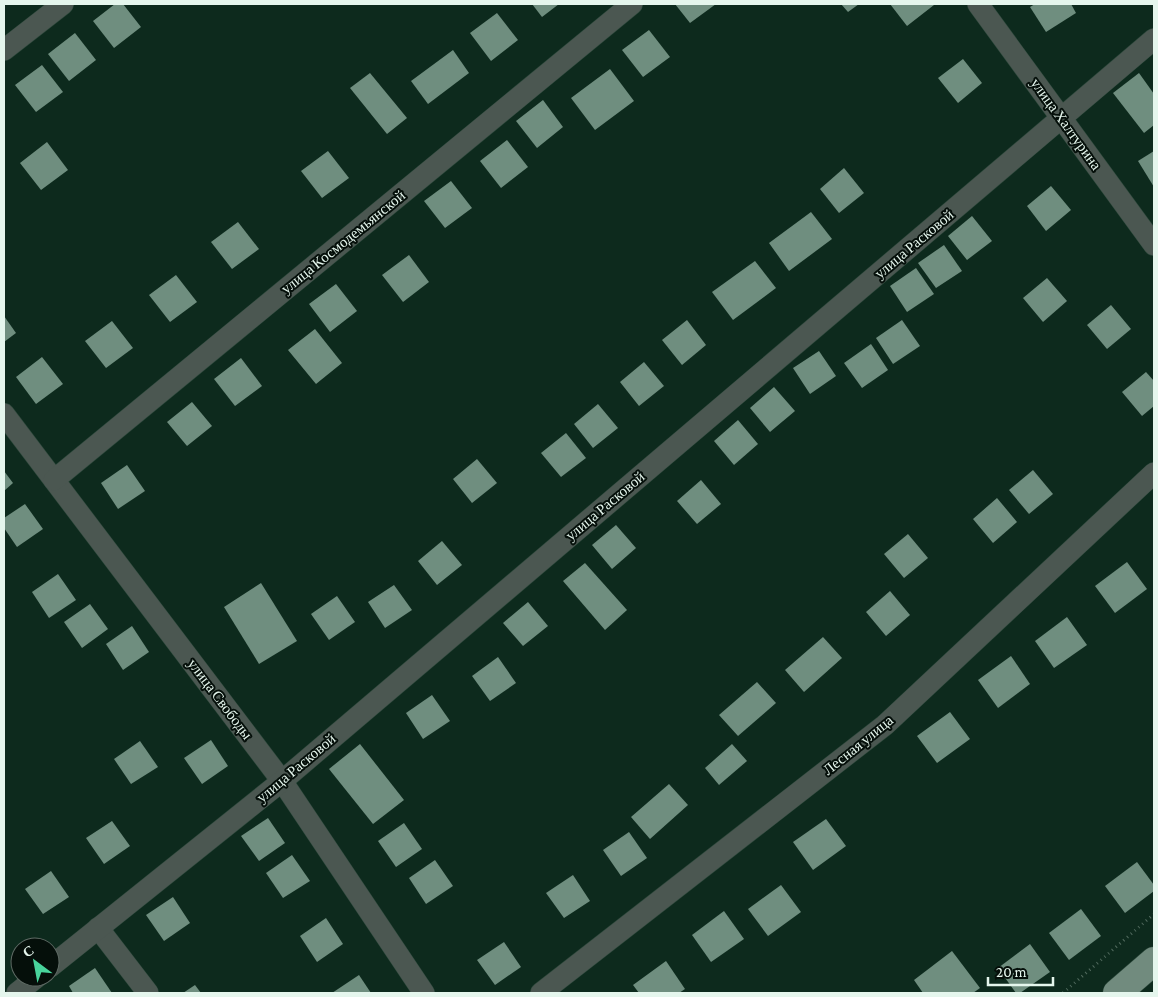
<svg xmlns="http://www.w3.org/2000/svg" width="1158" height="997" font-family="'Crimson Pro',serif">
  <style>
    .building { fill: #6f8e7f }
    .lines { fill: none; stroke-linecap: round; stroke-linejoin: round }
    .minor-casing { stroke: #2b473a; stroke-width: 22 }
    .major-casing { stroke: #2b473a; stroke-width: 29 }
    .path { stroke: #526b5f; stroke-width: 3; stroke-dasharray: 1 4; stroke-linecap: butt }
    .minor { stroke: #4b5751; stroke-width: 21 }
    .major { stroke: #718b7e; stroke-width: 28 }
    .labels { text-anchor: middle; stroke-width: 4; stroke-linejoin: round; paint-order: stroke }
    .street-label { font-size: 15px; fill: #e5f6ed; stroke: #050f0a }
  </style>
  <rect width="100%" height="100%" fill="#0d2a1d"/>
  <!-- building -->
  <g class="building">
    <polygon points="115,4 123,4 141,27 114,48 93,21"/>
    <polygon points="532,4 559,4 542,17"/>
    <polygon points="675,4 716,4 690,23"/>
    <polygon points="841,4 859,4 848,12"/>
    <polygon points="890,4 933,4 934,5 907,26"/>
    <polygon points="1035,4 1071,4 1076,13 1046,32 1030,7"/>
    <polygon points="497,13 518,40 491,61 470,33"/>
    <polygon points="649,30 670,57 643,77 622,50"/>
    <polygon points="75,33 96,60 69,81 48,54"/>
    <polygon points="453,50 469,73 428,104 411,81"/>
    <polygon points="963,59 982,83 958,103 938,78"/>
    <polygon points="42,65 63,92 36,112 15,85"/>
    <polygon points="610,69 634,101 595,130 571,98"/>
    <polygon points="370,73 407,118 387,134 350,88"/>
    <polygon points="1139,73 1154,94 1154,125 1144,133 1113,93"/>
    <polygon points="543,100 563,127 537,148 516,121"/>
    <polygon points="507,140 528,167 501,188 480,161"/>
    <polygon points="47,142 68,170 41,190 20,163"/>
    <polygon points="328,151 349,178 322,198 301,171"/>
    <polygon points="1154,151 1154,187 1138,161"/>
    <polygon points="844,168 864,193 839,213 820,189"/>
    <polygon points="451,181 472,208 445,228 424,201"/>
    <polygon points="1051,186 1071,210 1046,231 1027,206"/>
    <polygon points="811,212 832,239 789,271 769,243"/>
    <polygon points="972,216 992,241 967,260 948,236"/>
    <polygon points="238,222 259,249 232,269 211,242"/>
    <polygon points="944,245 962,271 936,288 918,263"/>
    <polygon points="409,255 429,282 403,302 382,275"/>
    <polygon points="755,261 776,288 733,320 712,292"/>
    <polygon points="916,268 934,294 907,312 890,286"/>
    <polygon points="176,275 197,302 170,322 149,295"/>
    <polygon points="1047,278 1067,301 1043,322 1023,298"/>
    <polygon points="336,284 357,311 330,332 309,304"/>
    <polygon points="1111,305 1131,329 1107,349 1087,325"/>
    <polygon points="4,316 16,333 4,342"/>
    <polygon points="687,320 706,345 682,365 662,340"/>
    <polygon points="902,320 920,346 893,364 876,338"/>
    <polygon points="112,321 133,348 106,368 85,341"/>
    <polygon points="315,329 342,363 316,384 288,350"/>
    <polygon points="871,344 888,370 862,388 844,363"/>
    <polygon points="819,351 836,376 810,394 793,368"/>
    <polygon points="42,357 63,384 36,404 16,377"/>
    <polygon points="241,358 262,386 235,406 214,379"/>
    <polygon points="644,362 664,386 639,406 620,382"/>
    <polygon points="1146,372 1154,381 1154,406 1142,416 1122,392"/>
    <polygon points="774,387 795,411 770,432 750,408"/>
    <polygon points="192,402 212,426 187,446 167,422"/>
    <polygon points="598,404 618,428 593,448 574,424"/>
    <polygon points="738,420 758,444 734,465 714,441"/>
    <polygon points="566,433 586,458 561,477 541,453"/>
    <polygon points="477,459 497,483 472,503 453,479"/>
    <polygon points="127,465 145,491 118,509 101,483"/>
    <polygon points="1033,470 1053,494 1029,514 1009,490"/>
    <polygon points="4,471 13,483 4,491"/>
    <polygon points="701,480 721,504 697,524 677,501"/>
    <polygon points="997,498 1017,522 993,543 973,519"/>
    <polygon points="25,504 43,529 17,547 4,528 4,518"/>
    <polygon points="616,525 636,548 612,569 592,545"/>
    <polygon points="908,534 928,558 904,578 884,554"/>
    <polygon points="442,541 462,565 437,585 418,561"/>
    <polygon points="1127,562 1147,589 1115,613 1095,586"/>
    <polygon points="585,563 627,610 605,630 563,581"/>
    <polygon points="58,574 76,600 49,618 32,592"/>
    <polygon points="261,583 297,641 259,664 224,607"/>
    <polygon points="394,585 412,610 385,628 368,602"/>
    <polygon points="890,591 910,615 886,636 866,612"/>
    <polygon points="337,596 355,622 329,640 311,614"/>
    <polygon points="528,602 548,626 523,646 503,623"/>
    <polygon points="90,604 108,629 82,648 64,622"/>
    <polygon points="1067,617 1087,645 1054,668 1035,641"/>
    <polygon points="132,626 149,652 123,670 106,644"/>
    <polygon points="823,637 842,658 804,692 785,670"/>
    <polygon points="1011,656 1030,684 998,708 978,680"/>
    <polygon points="498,657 516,683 490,701 472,676"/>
    <polygon points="757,682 776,703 738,736 719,715"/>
    <polygon points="432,695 450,721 423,739 406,713"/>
    <polygon points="950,712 970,739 937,763 917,736"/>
    <polygon points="211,740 228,766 202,784 184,758"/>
    <polygon points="140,741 158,767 131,784 114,759"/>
    <polygon points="360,744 404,800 373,824 329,769"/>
    <polygon points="732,744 747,761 719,785 705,768"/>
    <polygon points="669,784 688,805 650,839 631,817"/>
    <polygon points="268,818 285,843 259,861 241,836"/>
    <polygon points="826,819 846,846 813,870 793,842"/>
    <polygon points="112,821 130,846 104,864 86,838"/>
    <polygon points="404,823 422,849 396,867 378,841"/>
    <polygon points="629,832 647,858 621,876 603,850"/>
    <polygon points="292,855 310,881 283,898 266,873"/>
    <polygon points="435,860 453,886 426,904 409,878"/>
    <polygon points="1137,862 1154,885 1154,891 1125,913 1105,886"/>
    <polygon points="51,871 69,897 43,914 25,889"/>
    <polygon points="573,875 590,901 564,918 546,893"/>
    <polygon points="781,885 801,912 768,936 748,909"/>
    <polygon points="173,897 190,923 164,941 146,915"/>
    <polygon points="1081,909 1101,936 1069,960 1049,933"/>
    <polygon points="724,911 744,939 711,962 692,935"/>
    <polygon points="326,918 343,944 317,962 300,936"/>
    <polygon points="504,942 521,967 495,985 477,960"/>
    <polygon points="1030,944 1050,972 1020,993 1016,993 998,968"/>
    <polygon points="952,951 980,988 973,993 923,993 914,980"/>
    <polygon points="666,961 685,989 679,993 639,993 633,985"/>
    <polygon points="95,968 112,993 73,993 69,986"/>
    <polygon points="359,975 371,993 332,993"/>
    <polygon points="195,985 201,993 183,993"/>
  </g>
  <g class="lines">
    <defs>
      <g id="minor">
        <polyline points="978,4 1154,245"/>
        <polyline points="4,50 63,4"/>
        <polyline points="4,414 282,781 424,993"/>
        <polyline points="54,480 632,4"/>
        <polyline points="98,928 148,993"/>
        <polyline points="50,967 282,781 1154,39"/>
        <polyline points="17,993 37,977"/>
        <polyline points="541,993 885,725 1154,473"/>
      </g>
      <polyline id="major" points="1117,993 1154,961"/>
    </defs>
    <!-- minor casing -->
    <use href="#minor" class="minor-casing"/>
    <!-- major casing -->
    <use href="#major" class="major-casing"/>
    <!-- path -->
    <polyline class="path" points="1063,993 1154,914"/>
    <!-- minor -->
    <use href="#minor" class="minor"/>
    <!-- major -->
    <use href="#major" class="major"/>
  </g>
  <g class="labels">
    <!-- street labels -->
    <g class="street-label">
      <text transform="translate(1066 124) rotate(54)" y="5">улица Халтурина</text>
      <text transform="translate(343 242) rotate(-39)" y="5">улица Космодемьянской</text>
      <text transform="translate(914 244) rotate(-40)" y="5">улица Расковой</text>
      <text transform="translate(605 506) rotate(-40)" y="5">улица Расковой</text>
      <text transform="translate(220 699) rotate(53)" y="5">улица Свободы</text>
      <text transform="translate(858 745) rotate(-39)" y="5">Лесная улица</text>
      <text transform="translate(296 768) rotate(-40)" y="5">улица Расковой</text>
    </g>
  </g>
  <!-- border -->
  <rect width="1158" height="997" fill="none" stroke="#e5f6ed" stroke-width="10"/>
  <!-- north arrow -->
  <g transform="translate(35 962) rotate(328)"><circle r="24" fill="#050f0a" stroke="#5f6b65"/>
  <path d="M0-4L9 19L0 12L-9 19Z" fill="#49d49c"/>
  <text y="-8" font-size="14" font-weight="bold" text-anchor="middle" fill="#e5f6ed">С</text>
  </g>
  <!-- scale -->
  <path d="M988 977v8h65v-8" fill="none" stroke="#e5f6ed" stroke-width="2.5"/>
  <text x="996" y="977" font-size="15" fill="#e5f6ed" stroke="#050f0a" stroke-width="4" paint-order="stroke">20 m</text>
</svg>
